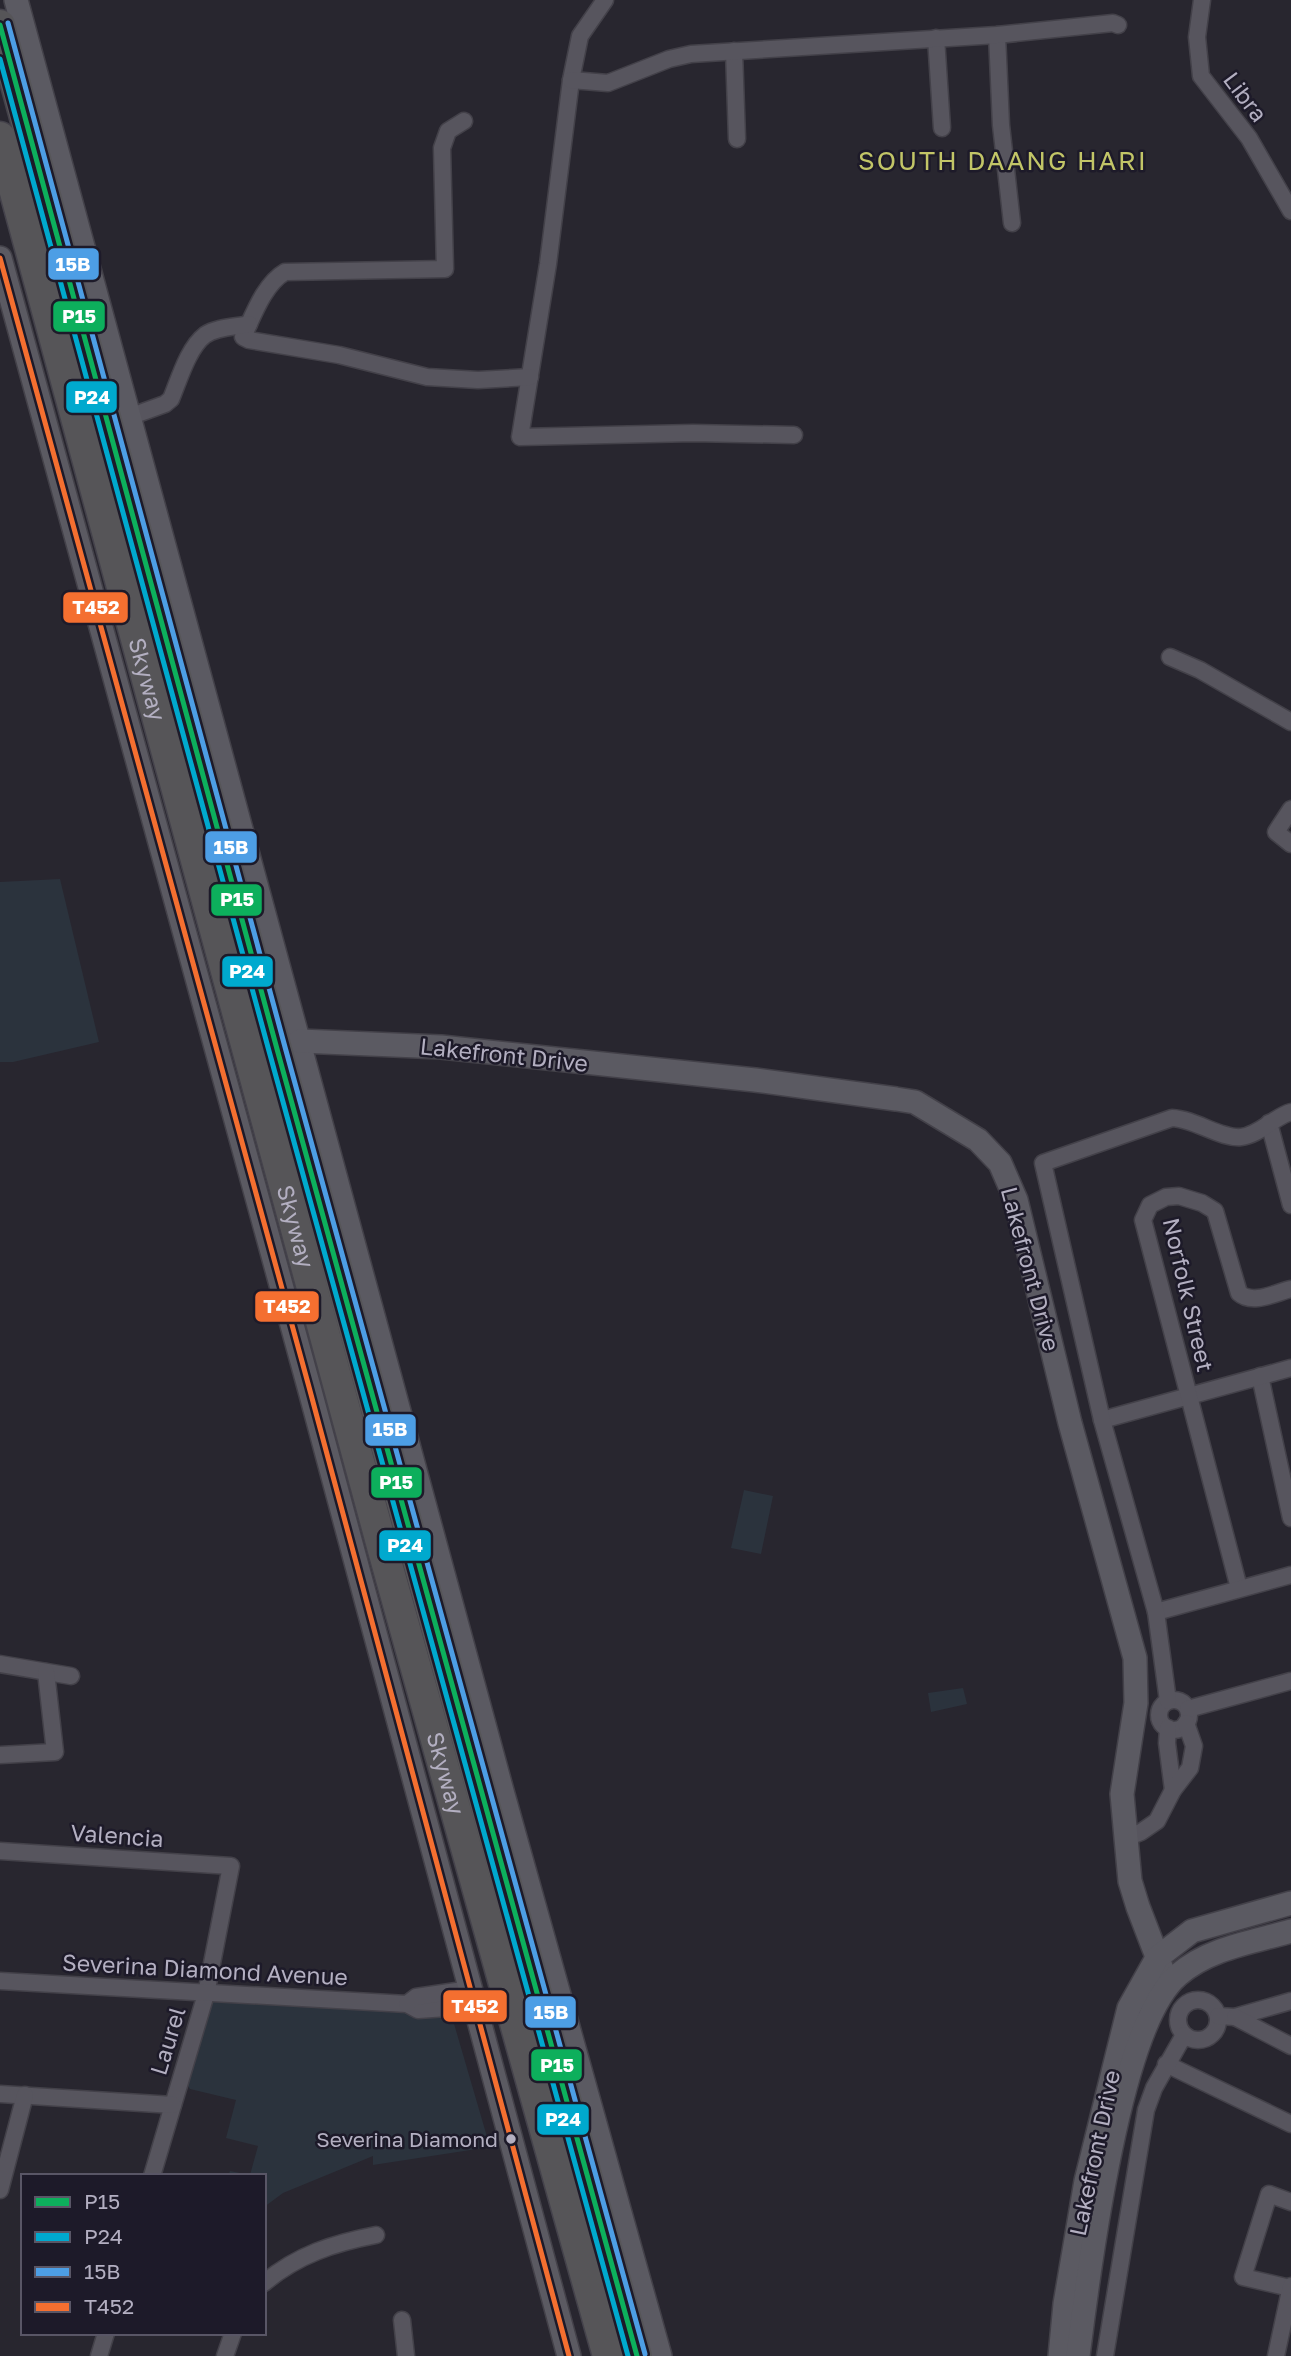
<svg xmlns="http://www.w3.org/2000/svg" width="1291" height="2356" font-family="'Golos Text',sans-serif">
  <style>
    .green { fill: #2b333d }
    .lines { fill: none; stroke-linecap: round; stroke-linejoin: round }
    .street-casing { stroke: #434149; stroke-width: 19 }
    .secondary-casing { stroke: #434149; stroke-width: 26 }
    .highway-casing { stroke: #44424b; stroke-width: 33 }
    .street { stroke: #57555e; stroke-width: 16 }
    .secondary { stroke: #5b5a62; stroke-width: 23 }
    .highway { stroke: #565558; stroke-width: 30 }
    .bus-1-casing { stroke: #1d1a29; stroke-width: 10 }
    .bus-2-casing { stroke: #1d1a29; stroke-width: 10 }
    .bus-3-casing { stroke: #1d1a29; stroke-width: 10 }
    .bus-4-casing { stroke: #1d1a29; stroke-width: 10 }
    .bus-1 { stroke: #0daf5c; stroke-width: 5 }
    .bus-2 { stroke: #00a9ce; stroke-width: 5 }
    .bus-3 { stroke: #4d9ee5; stroke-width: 5 }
    .bus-4 { stroke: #f46f30; stroke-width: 5 }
    .bus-dot { fill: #b3afc1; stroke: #1d1a29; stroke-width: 2.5 }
    .labels { text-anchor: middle; stroke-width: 5; stroke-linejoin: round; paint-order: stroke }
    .bus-label { font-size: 21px; fill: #b3afc1; stroke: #1d1a29; text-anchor: end }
    .street-label { font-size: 23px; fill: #b3afc1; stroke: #1d1a29 }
    .quarter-label { font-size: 26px; letter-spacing: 2px; fill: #c2c567; stroke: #1d1a29 }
    .line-badge { stroke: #1d1a29; stroke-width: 2.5 }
    .badge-label { font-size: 19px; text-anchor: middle; font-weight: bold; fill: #fff }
  </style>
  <rect width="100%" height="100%" fill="#28262f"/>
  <!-- green -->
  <g class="green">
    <polygon points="60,879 99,1042 13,1062 0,1062 0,882"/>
    <polygon points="744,1490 773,1496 761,1554 731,1548"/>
    <polygon points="963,1688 967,1704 931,1712 928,1693"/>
    <polygon points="213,2002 428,2013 450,2010 490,2147 373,2165 373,2156 283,2193 264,2207 264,2176 228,2176 230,2171 250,2175 258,2146 226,2138 236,2100 190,2089 186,2083"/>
  </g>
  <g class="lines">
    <defs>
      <g id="street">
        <polyline points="605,0 580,36 571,80 548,264 520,437 693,433 794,435"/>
        <polyline points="1202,0 1197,37 1201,76 1249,138 1291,211"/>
        <polyline points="997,35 1001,125 1012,223"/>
        <polyline points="936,38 942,128"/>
        <polyline points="734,51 737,139"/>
        <polyline points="571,80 608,83 669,59 691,54 997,35 1113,23 1118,25"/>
        <path d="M464,121L448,131L442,148L445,269L285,272C264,284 253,316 243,337L249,340L339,355L427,377L478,380L530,377"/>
        <path d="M129,417L165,404L171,399C179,380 188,348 205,335C217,327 236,327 249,324"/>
        <polyline points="1170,657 1200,670 1291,722"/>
        <polyline points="1291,809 1276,832 1291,844"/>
        <polyline points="1269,1123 1291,1205"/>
        <polyline points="1260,1376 1291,1518"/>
        <polyline points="1102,1420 1291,1368"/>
        <path d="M1239,1588L1143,1220L1150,1205L1166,1197L1179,1196L1202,1203L1215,1211L1239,1293C1252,1305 1275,1293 1291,1289"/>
        <polyline points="1156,1612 1291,1575"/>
        <polyline points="0,1664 71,1676"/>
        <circle cx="1174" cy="1715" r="15"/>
        <path d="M1168,1701L1156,1612L1102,1420L1043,1163L1172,1118C1195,1119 1221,1139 1241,1137C1259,1135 1274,1117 1291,1112"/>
        <polyline points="1188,1709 1291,1681"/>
        <polyline points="1168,1728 1167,1743 1173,1790"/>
        <polyline points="0,1755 55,1752 46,1672"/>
        <polyline points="1126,1838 1141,1832 1157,1821 1173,1790 1190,1768 1194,1746 1186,1723"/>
        <polyline points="0,1851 231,1866 206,1994 152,2176"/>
        <polyline points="0,1981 407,2004 418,2010 475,2006"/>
        <circle cx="1198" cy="2020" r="20"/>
        <polyline points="407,2004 416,1997 470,1989"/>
        <polyline points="1218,2016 1235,2017 1291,2001"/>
        <polyline points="1235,2017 1291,2046"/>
        <polyline points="1166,2064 1291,2124"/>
        <polyline points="0,2094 173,2105"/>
        <polyline points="0,2190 25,2095"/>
        <path d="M264,2283C297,2255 334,2243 376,2235"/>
        <polyline points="1290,2288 1243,2277 1269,2194 1291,2202"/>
        <polyline points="402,2320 406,2356"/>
        <polyline points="99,2356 106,2333"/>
        <polyline points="225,2356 233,2333"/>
        <polyline points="1105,2356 1146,2110 1154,2088 1184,2035"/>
        <polyline points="1276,2356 1291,2286"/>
      </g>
      <g id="secondary">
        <polyline points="16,0 502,1791 660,2356"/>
        <polyline points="0,258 309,1387 569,2356"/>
        <polyline points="300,1041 441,1047 755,1080 896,1099 915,1102 978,1140 1000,1163 1016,1200 1070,1423 1135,1658 1136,1703 1122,1794 1126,1838 1130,1881 1138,1907 1168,1985"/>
        <polyline points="1060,2356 1065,2304 1086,2181 1129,2008 1157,1958 1192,1931 1291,1903"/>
        <path d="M1078,2356C1088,2275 1119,2025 1178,1975C1209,1948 1253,1942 1291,1931"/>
      </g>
      <g id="highway">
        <polyline points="0,25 277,1049 637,2356"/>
        <path id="s1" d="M0,137L383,1550L608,2356"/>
      </g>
    </defs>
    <!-- street casing -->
    <use href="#street" class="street-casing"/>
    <!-- secondary casing -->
    <use href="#secondary" class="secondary-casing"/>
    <!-- highway casing -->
    <use href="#highway" class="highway-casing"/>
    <!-- street -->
    <use href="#street" class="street"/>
    <!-- secondary -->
    <use href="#secondary" class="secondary"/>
    <!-- highway -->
    <use href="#highway" class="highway"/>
    <defs>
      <polyline id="bus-1" points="0,25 277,1049 637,2356"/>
      <polyline id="bus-2" points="0,59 269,1051 628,2356"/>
      <polyline id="bus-3" points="8,23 285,1047 645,2354"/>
      <polyline id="bus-4" points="0,258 309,1387 569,2356"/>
    </defs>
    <!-- bus-1 casing -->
    <use href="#bus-1" class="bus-1-casing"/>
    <!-- bus-2 casing -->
    <use href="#bus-2" class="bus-2-casing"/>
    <!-- bus-3 casing -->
    <use href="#bus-3" class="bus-3-casing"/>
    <!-- bus-4 casing -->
    <use href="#bus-4" class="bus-4-casing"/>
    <!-- bus-1 -->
    <use href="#bus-1" class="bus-1"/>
    <!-- bus-2 -->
    <use href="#bus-2" class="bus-2"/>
    <!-- bus-3 -->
    <use href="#bus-3" class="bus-3"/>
    <!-- bus-4 -->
    <use href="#bus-4" class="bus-4"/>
  </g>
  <!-- markers -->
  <circle class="bus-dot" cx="511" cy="2139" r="6"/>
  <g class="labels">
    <!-- bus labels -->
    <g class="bus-label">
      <text x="498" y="2147">Severina Diamond</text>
    </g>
    <!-- street labels -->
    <g class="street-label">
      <text transform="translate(1245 97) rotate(53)" y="8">Libra</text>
      <text dy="8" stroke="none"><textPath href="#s1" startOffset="562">Skyway</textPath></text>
      <text transform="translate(504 1055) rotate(6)" y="8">Lakefront Drive</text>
      <text dy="8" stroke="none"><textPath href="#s1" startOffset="1129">Skyway</textPath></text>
      <text transform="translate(1030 1269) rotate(75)" y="8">Lakefront Drive</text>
      <text transform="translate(1188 1295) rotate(77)" y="8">Norfolk Street</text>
      <text dy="8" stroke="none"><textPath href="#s1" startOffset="1696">Skyway</textPath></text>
      <text transform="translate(117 1836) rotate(4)" y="8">Valencia</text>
      <text transform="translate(205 1970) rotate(3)" y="8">Severina Diamond Avenue</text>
      <text transform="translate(168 2041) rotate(-73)" y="8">Laurel</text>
      <text transform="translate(1095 2153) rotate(-78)" y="8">Lakefront Drive</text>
    </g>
    <!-- quarter labels -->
    <g class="quarter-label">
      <text x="1003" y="170">SOUTH DAANG HARI</text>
    </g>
  </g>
  <g class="line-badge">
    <rect x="47" y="247" width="53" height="34" rx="7" fill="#4d9ee5"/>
    <rect x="52" y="300" width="54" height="33" rx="7" fill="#0daf5c"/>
    <rect x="65" y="380" width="53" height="34" rx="7" fill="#00a9ce"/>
    <rect x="62" y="591" width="67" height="33" rx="7" fill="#f46f30"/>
    <rect x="204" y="830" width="54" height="34" rx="7" fill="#4d9ee5"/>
    <rect x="210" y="883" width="53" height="34" rx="7" fill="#0daf5c"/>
    <rect x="221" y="955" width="53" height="33" rx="7" fill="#00a9ce"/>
    <rect x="254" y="1290" width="66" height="33" rx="7" fill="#f46f30"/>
    <rect x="364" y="1413" width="53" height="34" rx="7" fill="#4d9ee5"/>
    <rect x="370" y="1466" width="53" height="33" rx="7" fill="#0daf5c"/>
    <rect x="378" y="1529" width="54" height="33" rx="7" fill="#00a9ce"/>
    <rect x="442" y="1989" width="66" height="34" rx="7" fill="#f46f30"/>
    <rect x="524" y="1995" width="53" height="34" rx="7" fill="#4d9ee5"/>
    <rect x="530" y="2048" width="53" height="34" rx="7" fill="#0daf5c"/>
    <rect x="536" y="2103" width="54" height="33" rx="7" fill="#00a9ce"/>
  </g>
  <g class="badge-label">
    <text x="73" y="271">15B</text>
    <text x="79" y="323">P15</text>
    <text x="92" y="404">P24</text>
    <text x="96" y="614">T452</text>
    <text x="231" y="854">15B</text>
    <text x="237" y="906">P15</text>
    <text x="247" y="978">P24</text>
    <text x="287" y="1313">T452</text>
    <text x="390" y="1436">15B</text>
    <text x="396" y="1489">P15</text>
    <text x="405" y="1552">P24</text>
    <text x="475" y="2013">T452</text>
    <text x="551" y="2019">15B</text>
    <text x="557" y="2072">P15</text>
    <text x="563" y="2126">P24</text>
  </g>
  <!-- legend -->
  <rect x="21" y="2174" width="245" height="161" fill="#1d1a29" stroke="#595666" stroke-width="2"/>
  <rect x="35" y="2197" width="35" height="10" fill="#0daf5c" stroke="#595666" stroke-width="2"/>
  <text x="84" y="2209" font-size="21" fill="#b3afc1">P15</text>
  <rect x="35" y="2232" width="35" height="10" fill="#00a9ce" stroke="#595666" stroke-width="2"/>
  <text x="84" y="2244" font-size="21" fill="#b3afc1">P24</text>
  <rect x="35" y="2267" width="35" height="10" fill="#4d9ee5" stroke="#595666" stroke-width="2"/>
  <text x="84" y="2279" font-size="21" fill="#b3afc1">15B</text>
  <rect x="35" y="2302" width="35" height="10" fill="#f46f30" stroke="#595666" stroke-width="2"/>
  <text x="84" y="2314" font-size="21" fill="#b3afc1">T452</text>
</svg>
